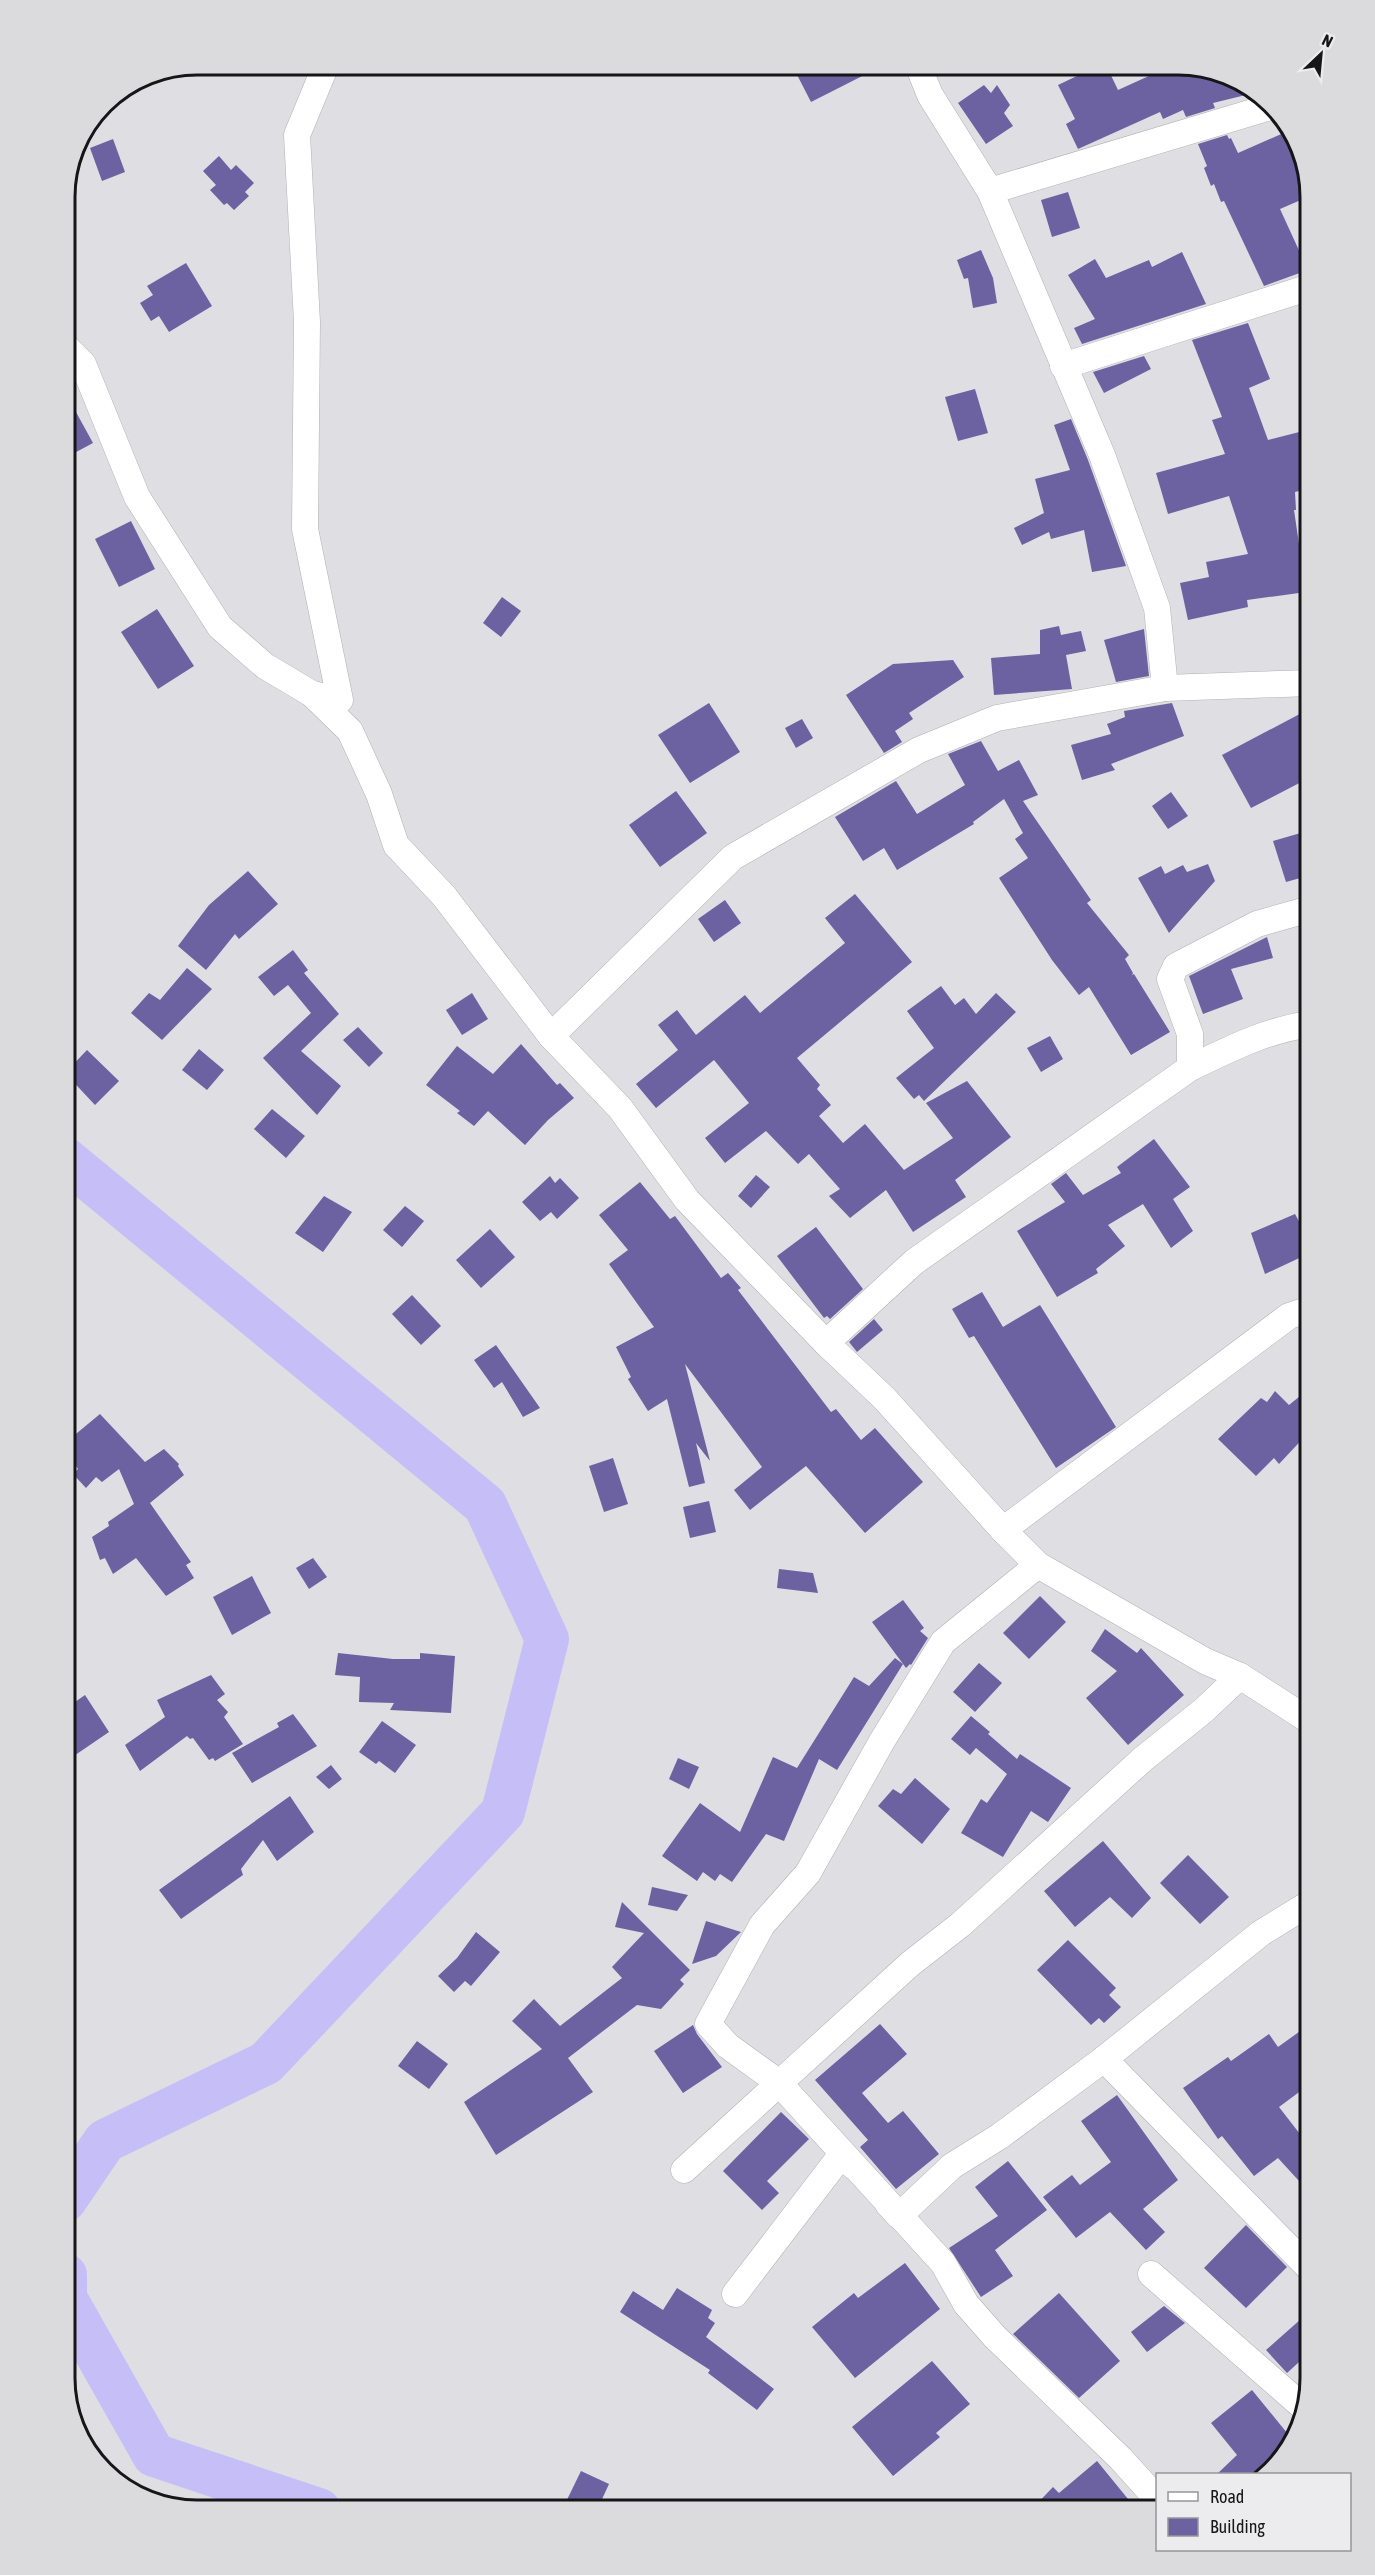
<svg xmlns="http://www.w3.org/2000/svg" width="1375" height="2575" font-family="'Asap Condensed',sans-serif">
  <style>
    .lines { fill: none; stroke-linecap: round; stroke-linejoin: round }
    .river { stroke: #c6bff7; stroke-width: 44 }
    .building { fill: #6c62a1 }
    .minor-casing { stroke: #b2b2b5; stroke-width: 27 }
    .minor { stroke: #fff; stroke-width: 26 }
    .rim { fill: none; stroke: #161517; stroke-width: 3 }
  </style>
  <rect width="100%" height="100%" fill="#dfdee2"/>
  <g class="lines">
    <!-- river -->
    <g class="river">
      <polyline points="65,2200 105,2141 266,2063 503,1812 547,1639 485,1505 65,1159"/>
      <polyline points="65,2275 65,2298 154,2455 319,2510"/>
    </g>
  </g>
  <!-- building -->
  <g class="building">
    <polygon points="792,65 884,65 811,102"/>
    <polygon points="1100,65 1106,65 1118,90 1173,65 1187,65 1258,92 1213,103 1215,108 1186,117 1183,110 1163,119 1160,112 1078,149 1066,124 1075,119 1058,85"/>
    <polygon points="984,85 991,93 997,85 1010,105 1004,113 1013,126 986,144 958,103"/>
    <polygon points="1288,131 1300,146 1310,196 1280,209 1308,270 1264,286 1224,201 1221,202 1214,184 1211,186 1204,168 1207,166 1198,144 1227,135 1229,139 1231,138 1238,153"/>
    <polygon points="113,139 125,172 102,181 90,148"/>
    <polygon points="219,156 231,170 236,165 254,183 245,192 249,196 234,210 227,203 224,205 210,190 216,185 203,171"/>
    <polygon points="1068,192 1080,228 1052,237 1041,200"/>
    <polygon points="981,250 993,278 997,303 973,308 968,278 964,279 957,260"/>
    <polygon points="1182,252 1206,304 1082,344 1074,328 1095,319 1068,275 1095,259 1106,278 1149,260 1152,267"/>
    <polygon points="186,263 212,306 169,332 159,316 151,321 140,303 153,295 147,286"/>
    <polygon points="1248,323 1270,379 1249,388 1268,440 1311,429 1311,488 1295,492 1296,510 1294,510 1306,592 1247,600 1248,607 1188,620 1180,583 1209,577 1206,562 1248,554 1229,496 1168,514 1156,473 1225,454 1212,420 1222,417 1192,340"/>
    <polygon points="1144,356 1151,369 1104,393 1093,372"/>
    <polygon points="975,389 988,433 958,441 945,397"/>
    <polygon points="65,392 93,443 65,458"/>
    <polygon points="1071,419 1088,460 1126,566 1092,572 1084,530 1051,539 1049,532 1022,545 1014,528 1044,513 1035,479 1070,470 1054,425"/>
    <polygon points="131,521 155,569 119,587 95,539"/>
    <polygon points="502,597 521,611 501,637 483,623"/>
    <polygon points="157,609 194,666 158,689 121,632"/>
    <polygon points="1059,626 1061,635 1081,631 1086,651 1066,655 1072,689 994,695 991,658 1040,654 1040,630"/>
    <polygon points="1144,629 1149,676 1116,682 1104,640"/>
    <polygon points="953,660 964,677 909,713 913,719 895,731 902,742 884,753 846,695 893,664"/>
    <polygon points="709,703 740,752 690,783 658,735"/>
    <polygon points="1172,703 1184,736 1111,764 1115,770 1082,780 1071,745 1111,734 1107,724 1125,717 1124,711"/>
    <polygon points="1311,708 1311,777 1251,808 1222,755"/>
    <polygon points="802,719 813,738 796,748 785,728"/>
    <polygon points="981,741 998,771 1019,760 1038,795 1023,801 1091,900 1087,903 1129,955 1125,959 1133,973 1132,975 1134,974 1170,1032 1131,1055 1089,987 1079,995 1052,960 999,878 1028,858 1015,839 1023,833 1004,799 973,822 974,824 897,870 884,848 863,861 835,817 896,781 917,814 965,785 948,754"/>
    <polygon points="676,791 707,833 660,867 629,825"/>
    <polygon points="1171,792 1188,816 1168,829 1152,806"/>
    <polygon points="1311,830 1311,875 1286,882 1273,841"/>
    <polygon points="1208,864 1215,881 1169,933 1138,878 1161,866 1165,874 1183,865 1187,872"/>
    <polygon points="248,871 278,904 239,939 235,934 206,970 178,946 209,905"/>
    <polygon points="855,894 912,962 797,1058 820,1085 817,1089 831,1105 819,1116 843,1143 865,1124 904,1170 953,1138 926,1103 967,1081 1011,1137 955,1180 966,1197 913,1232 886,1190 850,1218 829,1196 840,1189 809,1154 798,1164 766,1131 725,1163 705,1138 749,1103 714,1060 656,1108 636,1084 678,1050 658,1025 677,1010 696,1035 745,995 760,1013 845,943 825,918"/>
    <polygon points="725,900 741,923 714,942 698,919"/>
    <polygon points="1267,937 1273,958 1231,969 1243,999 1203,1014 1189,976"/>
    <polygon points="293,950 308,970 304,973 339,1014 301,1051 341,1086 317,1115 263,1058 311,1013 288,985 274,996 258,977"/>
    <polygon points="187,968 212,989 162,1040 131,1013 149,993 160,1000"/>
    <polygon points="941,986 955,1005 964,998 976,1014 996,993 1016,1012 924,1101 919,1095 914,1099 896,1078 934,1048 907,1011"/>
    <polygon points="472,993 488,1019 462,1035 446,1010"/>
    <polygon points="358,1027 383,1053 369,1067 343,1040"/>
    <polygon points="1050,1036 1063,1059 1041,1072 1027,1048"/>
    <polygon points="521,1044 557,1085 560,1083 574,1098 548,1120 525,1145 488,1111 474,1126 457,1113 460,1111 426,1085 457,1046 493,1074"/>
    <polygon points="199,1049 224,1070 207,1090 182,1070"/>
    <polygon points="87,1050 119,1081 95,1105 65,1073"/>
    <polygon points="272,1109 305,1136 286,1158 254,1129"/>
    <polygon points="1154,1139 1190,1187 1173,1199 1193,1231 1171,1248 1143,1204 1108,1225 1125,1246 1096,1269 1098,1273 1057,1297 1017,1231 1065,1202 1051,1184 1066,1173 1083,1195 1121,1173 1117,1167"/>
    <polygon points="756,1175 770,1187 751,1208 738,1196"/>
    <polygon points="550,1176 555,1183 560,1178 579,1198 557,1219 551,1212 540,1221 522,1202"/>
    <polygon points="640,1182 670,1219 675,1216 721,1278 728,1273 741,1288 738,1290 831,1412 836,1409 861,1440 875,1428 923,1482 865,1533 806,1466 750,1510 734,1490 762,1467 685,1364 710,1461 696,1443 705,1483 689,1487 667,1399 648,1411 628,1379 631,1377 616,1347 654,1327 609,1264 628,1250 599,1215"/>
    <polygon points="324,1196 352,1212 323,1252 295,1233"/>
    <polygon points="405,1206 424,1221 402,1247 383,1230"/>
    <polygon points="1295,1214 1301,1225 1310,1221 1310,1253 1265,1274 1251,1233"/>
    <polygon points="816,1227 863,1289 830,1319 827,1316 824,1318 777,1256"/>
    <polygon points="490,1229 515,1257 481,1288 456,1260"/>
    <polygon points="982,1292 1003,1327 1040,1305 1116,1427 1056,1468 974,1336 969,1338 952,1309"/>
    <polygon points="412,1295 441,1326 421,1345 392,1314"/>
    <polygon points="874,1319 883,1330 857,1352 849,1342"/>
    <polygon points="496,1345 540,1408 523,1417 502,1382 494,1388 474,1360"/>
    <polygon points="1310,1388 1310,1431 1279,1464 1274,1458 1256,1476 1218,1439 1261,1398 1267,1402 1275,1391 1289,1405"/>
    <polygon points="100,1414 145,1462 164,1449 179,1464 178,1466 184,1475 150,1503 191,1562 186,1565 194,1578 166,1596 136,1558 113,1574 105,1558 100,1560 92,1537 109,1526 108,1522 134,1504 119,1469 102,1482 96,1477 86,1488 73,1474 78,1469 65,1451 65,1443"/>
    <polygon points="613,1458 628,1504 604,1512 589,1466"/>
    <polygon points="709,1501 716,1532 690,1538 683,1507"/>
    <polygon points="313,1558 327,1577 309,1589 296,1568"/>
    <polygon points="779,1569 813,1573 818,1593 777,1588"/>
    <polygon points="252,1576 271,1613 232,1635 213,1597"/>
    <polygon points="1040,1596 1066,1622 1029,1659 1003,1633"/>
    <polygon points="903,1600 924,1628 920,1631 928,1638 911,1665 910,1664 906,1668 872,1622"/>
    <polygon points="1105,1629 1137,1653 1141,1648 1184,1695 1128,1745 1086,1698 1117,1671 1091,1651"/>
    <polygon points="338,1653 393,1659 420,1659 420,1653 455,1656 451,1713 390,1710 394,1703 359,1702 360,1677 335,1675"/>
    <polygon points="895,1658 903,1664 837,1770 819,1759 784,1841 766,1834 732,1882 720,1874 715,1881 703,1872 697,1881 662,1856 700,1803 740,1832 773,1757 797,1768 854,1677 869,1686"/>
    <polygon points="979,1663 1002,1683 975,1712 953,1692"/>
    <polygon points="211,1675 225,1694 217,1700 228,1712 224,1717 243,1744 215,1761 213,1758 209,1760 193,1738 190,1739 187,1736 140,1771 125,1745 165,1717 157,1700"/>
    <polygon points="85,1695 109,1732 65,1762 65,1709"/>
    <polygon points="293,1714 317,1746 252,1783 232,1753 279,1727 277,1723"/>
    <polygon points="971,1716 990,1732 988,1734 1017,1759 1020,1754 1071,1788 1048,1822 1031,1811 1003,1857 961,1833 981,1799 987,1803 1007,1774 976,1748 970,1755 951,1739"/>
    <polygon points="382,1721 416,1745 395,1773 379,1761 376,1764 359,1752"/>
    <polygon points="678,1758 699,1767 689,1789 669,1779"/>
    <polygon points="331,1765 342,1779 329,1789 316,1777"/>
    <polygon points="915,1778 950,1809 922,1844 878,1806 893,1789 901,1794"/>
    <polygon points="290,1796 314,1832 277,1861 263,1840 241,1869 243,1875 181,1919 159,1890"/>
    <polygon points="1103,1841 1151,1898 1132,1918 1110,1897 1075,1927 1044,1891"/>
    <polygon points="1188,1855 1229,1897 1200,1924 1160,1883"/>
    <polygon points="652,1887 688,1895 677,1911 648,1905"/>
    <polygon points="622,1902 690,1970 680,1980 684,1984 661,2009 637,2005 568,2058 593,2092 496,2155 464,2102 542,2049 512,2021 534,1999 560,2026 622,1978 612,1967 644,1933 615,1927"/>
    <polygon points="706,1921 741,1932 716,1956 692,1964"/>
    <polygon points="476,1932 500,1952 471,1986 465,1981 454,1992 438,1976 457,1958"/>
    <polygon points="1068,1940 1116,1988 1109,1995 1121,2007 1104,2023 1099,2018 1091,2025 1037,1970"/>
    <polygon points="880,2024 907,2054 862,2093 888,2123 903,2111 939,2154 896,2189 860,2147 868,2140 815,2080"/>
    <polygon points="1310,2024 1310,2084 1279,2107 1310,2147 1310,2193 1278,2158 1254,2176 1222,2136 1218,2139 1183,2088 1228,2057 1231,2061 1269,2034 1278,2047"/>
    <polygon points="693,2025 697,2034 722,2067 683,2093 654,2051"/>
    <polygon points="417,2041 448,2064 429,2089 398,2066"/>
    <polygon points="1117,2095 1178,2180 1143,2209 1165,2232 1146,2250 1110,2212 1076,2238 1043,2197 1072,2175 1080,2185 1111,2162 1081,2121"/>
    <polygon points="781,2112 809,2139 767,2181 779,2193 762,2210 723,2171"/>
    <polygon points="1008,2161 1047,2210 995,2250 1013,2276 981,2297 949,2248 998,2216 975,2187"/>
    <polygon points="1246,2225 1287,2267 1246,2308 1204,2268"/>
    <polygon points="905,2263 940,2309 855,2378 812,2327 854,2293 858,2298"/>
    <polygon points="677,2288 712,2310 708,2318 715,2323 706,2337 774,2389 757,2410 708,2373 710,2370 620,2312 633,2291 663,2310"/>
    <polygon points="1059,2293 1120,2361 1079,2398 1013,2334"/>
    <polygon points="1164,2306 1185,2323 1147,2352 1131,2332"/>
    <polygon points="1310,2311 1310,2352 1287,2373 1266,2350"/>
    <polygon points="932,2361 970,2404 936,2433 940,2437 893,2476 852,2427"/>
    <polygon points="1252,2390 1292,2439 1291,2443 1252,2475 1216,2475 1237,2455 1211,2423"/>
    <polygon points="1097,2461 1137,2510 1031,2510 1053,2487 1059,2493"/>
    <polygon points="581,2471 609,2484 597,2510 562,2510"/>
  </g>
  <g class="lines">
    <defs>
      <g id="minor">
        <polyline points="918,65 930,95 990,191 1102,455 1157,608 1165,688"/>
        <polyline points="990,191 1270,107"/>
        <polyline points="65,346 83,364 137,497 220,627 265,666 312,694 350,731 379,794 396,845 444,896 551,1036 620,1108 687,1200 826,1343 885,1399 1003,1530 1038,1565 1205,1661 1240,1676 1310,1721"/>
        <polyline points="1063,366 1310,287"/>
        <polyline points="312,694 340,700 305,529 307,322 297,135 326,65"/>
        <polyline points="551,1036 733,857 919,750 997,718 1165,688 1310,683"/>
        <path d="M1190,1068C1230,1049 1266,1030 1310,1024"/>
        <polyline points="826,1343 914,1262 1190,1068 1190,1034 1170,979 1176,966 1257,924 1310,909"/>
        <polyline points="1003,1530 1289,1316 1310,1309"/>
        <polyline points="1038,1565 943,1642 882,1741 808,1873 762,1925 708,2024 728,2046 778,2082 943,2263 966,2304 995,2337 1121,2459 1158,2500"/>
        <polyline points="1104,2059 1310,2269"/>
        <polyline points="684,2170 910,1964 960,1925 1143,1759 1204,1710 1240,1676"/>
        <polyline points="888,2204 899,2216 952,2166 1000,2136 1104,2059 1261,1933 1310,1903"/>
        <polyline points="1151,2274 1302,2406"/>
        <polyline points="735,2294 842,2154 853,2166"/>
      </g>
    </defs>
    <!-- minor casing -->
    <use href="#minor" class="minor-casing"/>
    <!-- minor -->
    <use href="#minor" class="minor"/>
  </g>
  <!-- crop -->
  <path d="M0 0H1375V2575H0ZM197 75H1178A122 122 0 0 1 1300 197V2378A122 122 0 0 1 1178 2500H197A122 122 0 0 1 75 2378V197A122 122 0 0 1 197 75Z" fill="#dbdbde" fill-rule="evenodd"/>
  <path class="rim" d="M197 75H1178A122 122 0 0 1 1300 197V2378A122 122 0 0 1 1178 2500H197A122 122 0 0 1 75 2378V197A122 122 0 0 1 197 75Z"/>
  <!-- legend -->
  <rect x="1156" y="2473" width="195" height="78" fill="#ececef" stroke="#969699" stroke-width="1.5"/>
  <rect x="1168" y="2492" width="30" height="9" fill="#ffffff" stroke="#969699" stroke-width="1.5"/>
  <text x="1210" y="2503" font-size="18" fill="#161517">Road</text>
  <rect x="1168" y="2518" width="30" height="18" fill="#6c62a1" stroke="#969699" stroke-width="1.5"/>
  <text x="1210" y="2533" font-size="18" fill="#161517">Building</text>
  <!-- north arrow -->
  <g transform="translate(1321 54) rotate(26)" stroke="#ececef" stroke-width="4.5" paint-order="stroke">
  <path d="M0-4.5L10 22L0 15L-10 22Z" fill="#161517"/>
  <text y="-9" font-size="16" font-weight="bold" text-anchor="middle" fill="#161517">N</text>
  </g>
</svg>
